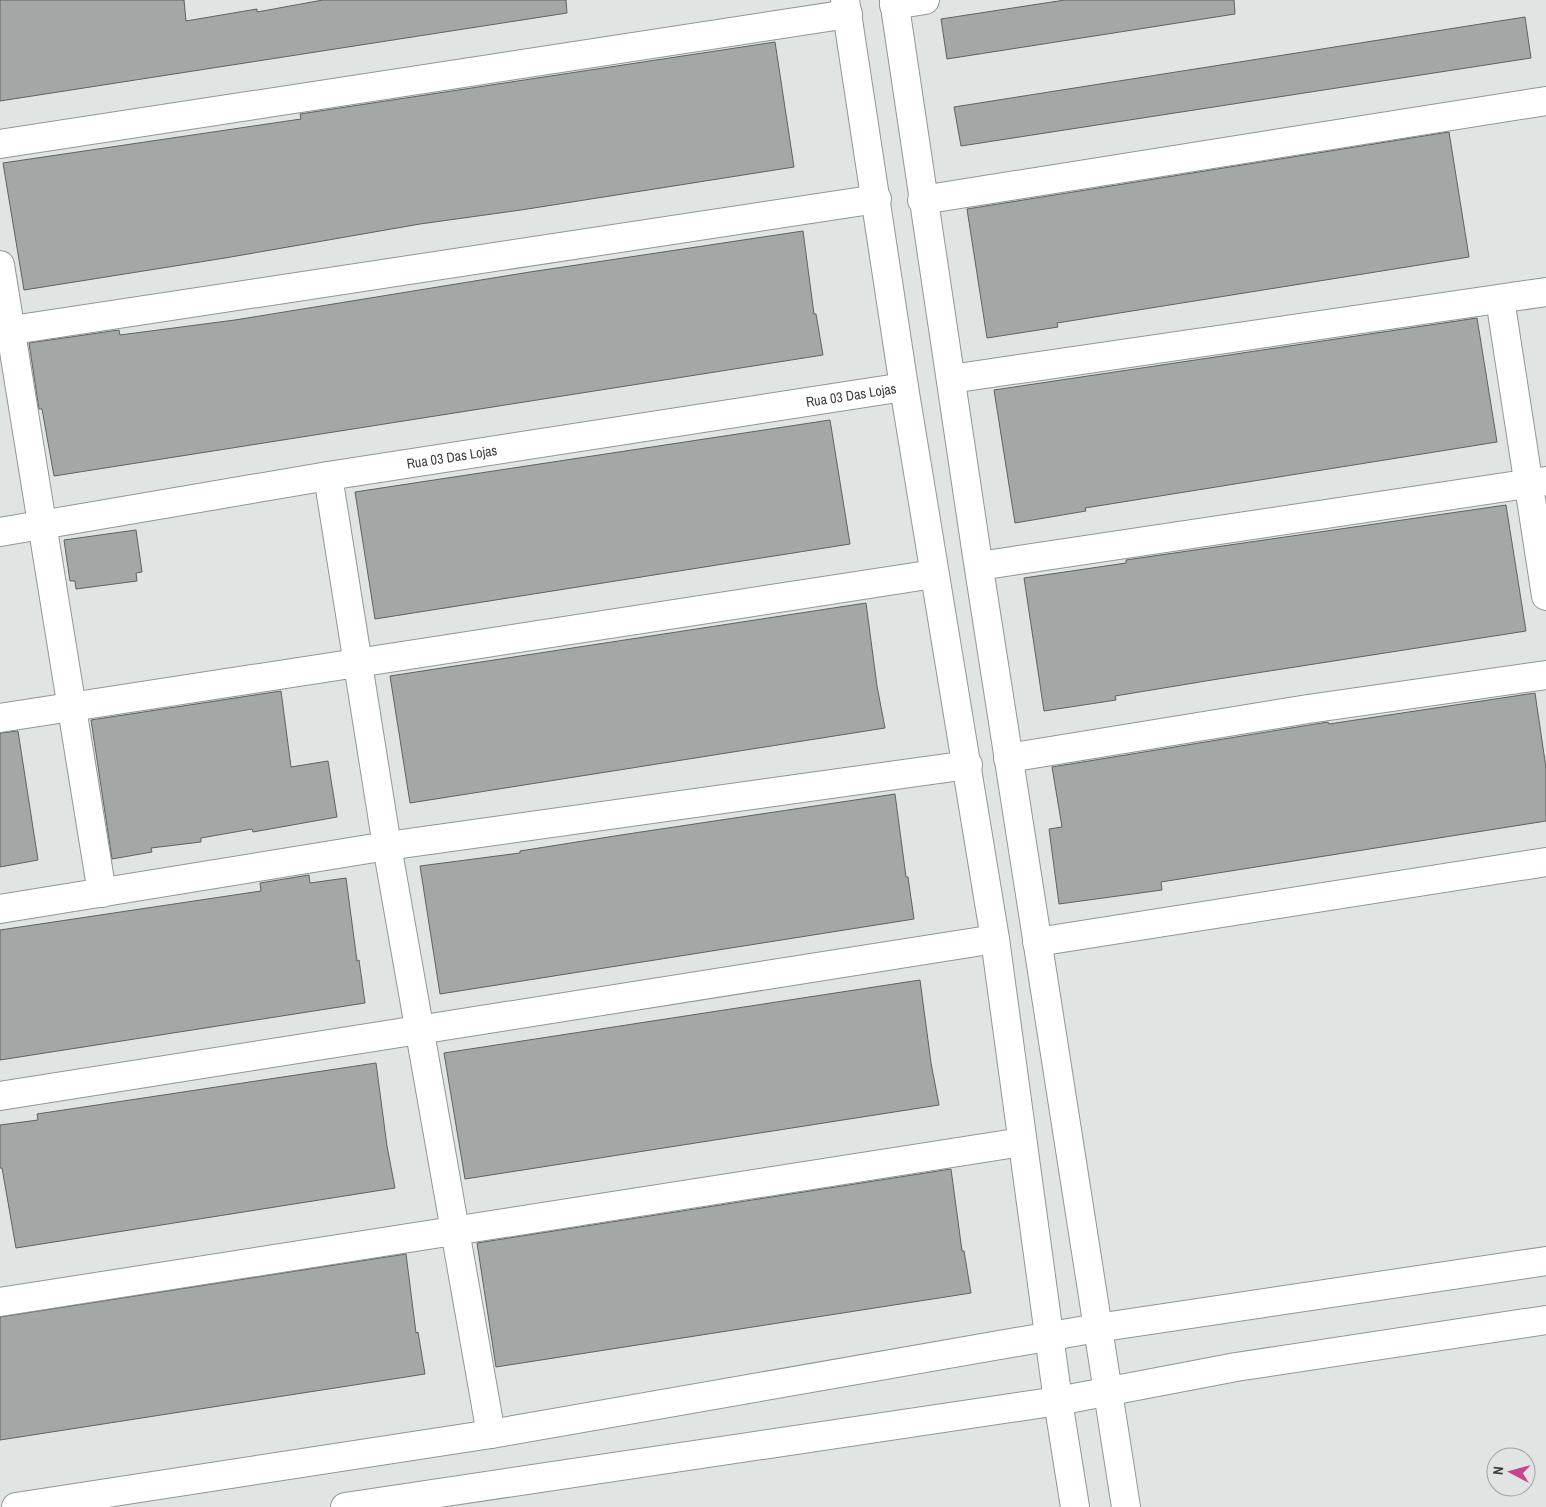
<svg xmlns="http://www.w3.org/2000/svg" width="1546" height="1507" font-family="'Archivo Narrow',sans-serif">
  <style>
    .building { fill: #a3a7a5; stroke: #5e6260 }
    .lines { fill: none; stroke-linecap: round; stroke-linejoin: round }
    .minor-casing { stroke: #929695; stroke-width: 30 }
    .minor { stroke: #fff; stroke-width: 28 }
    .labels { text-anchor: middle; stroke-width: 4.5; stroke-linejoin: round; paint-order: stroke }
    .street-label { font-size: 14px; fill: #3c3d3d; stroke: #e0e5e3 }
  </style>
  <rect width="100%" height="100%" fill="#e0e5e3"/>
  <!-- building -->
  <g class="building">
    <polygon points="0,0 184,0 186,21 257,9 257,12 323,0 566,0 567,13 0,101"/>
    <polygon points="1065,0 1234,0 1235,14 947,59 941,19"/>
    <polygon points="1525,17 1531,58 961,146 954,107"/>
    <polygon points="775,42 794,167 521,210 420,224 225,258 24,290 3,163 301,119 300,114"/>
    <polygon points="1449,132 1469,257 1057,323 1058,327 987,338 967,209"/>
    <polygon points="803,231 814,314 816,314 823,355 54,476 42,409 39,409 29,343 119,330 120,335 235,320 530,272"/>
    <polygon points="1477,318 1497,442 1085,508 1086,511 1015,523 994,390"/>
    <polygon points="830,420 850,544 375,619 355,492"/>
    <polygon points="1506,505 1526,631 1218,679 1115,696 1116,700 1044,711 1024,578 1126,563 1126,560"/>
    <polygon points="136,530 142,572 136,573 137,581 76,589 75,581 70,581 64,540"/>
    <polygon points="866,603 877,686 885,728 410,803 390,676"/>
    <polygon points="281,691 291,767 328,761 337,817 253,832 252,829 201,838 201,842 151,848 152,852 112,859 91,720"/>
    <polygon points="1535,693 1546,768 1546,821 1161,882 1162,890 1059,904 1049,829 1062,827 1052,767 1328,722 1329,724"/>
    <polygon points="18,731 38,860 0,867 0,733"/>
    <polygon points="895,794 906,877 908,877 914,919 440,994 420,866 520,853 520,851 621,835"/>
    <polygon points="309,875 310,883 346,878 357,961 359,960 365,1003 0,1060 0,930 261,891 260,883"/>
    <polygon points="920,980 931,1063 939,1105 465,1179 444,1053"/>
    <polygon points="376,1063 387,1146 395,1188 16,1248 2,1168 0,1168 0,1125 38,1120 37,1114"/>
    <polygon points="951,1169 962,1251 964,1251 971,1293 496,1367 477,1243"/>
    <polygon points="406,1254 416,1333 418,1332 425,1374 0,1440 0,1317"/>
  </g>
  <g class="lines">
    <defs>
      <g id="minor">
        <polyline points="845,0 904,387 995,939 1058,1401 1075,1507"/>
        <polyline points="894,0 977,556 1126,1507"/>
        <polyline points="894,5 925,0"/>
        <polyline points="0,144 848,14"/>
        <polyline points="922,200 1546,101"/>
        <polyline points="0,265 102,893"/>
        <polyline points="1500,299 1546,596"/>
        <polyline points="0,332 877,199"/>
        <polyline points="951,379 1546,292"/>
        <polyline points="328,476 387,846 491,1434"/>
        <path id="s1" d="M0,532L328,476L904,387"/>
        <polyline points="979,566 1546,481"/>
        <polyline points="0,718 934,574"/>
        <polyline points="1008,758 1308,709 1546,675"/>
        <polyline points="0,909 387,846 968,765"/>
        <polyline points="1037,942 1546,862"/>
        <polyline points="0,1096 995,939"/>
        <polyline points="0,1302 1022,1142"/>
        <polyline points="16,1507 491,1434 1097,1328 1546,1261"/>
        <polyline points="345,1507 1058,1401 1236,1367 1546,1320"/>
      </g>
    </defs>
    <!-- minor casing -->
    <use href="#minor" class="minor-casing"/>
    <!-- minor -->
    <use href="#minor" class="minor"/>
  </g>
  <g class="labels">
    <!-- street labels -->
    <g class="street-label">
      <text dy="5" stroke="none"><textPath href="#s1" startOffset="862">Rua 03 Das Lojas</textPath></text>
      <text dy="5" stroke="none"><textPath href="#s1" startOffset="458">Rua 03 Das Lojas</textPath></text>
    </g>
  </g>
  <!-- north arrow -->
  <g transform="translate(1511 1472) rotate(276)"><circle r="24" fill="#e0e5e3" stroke="#9ea2a1"/>
  <path d="M0-4L9 19L0 12L-9 19Z" fill="#c94589"/>
  <text y="-8" font-size="14" font-weight="bold" text-anchor="middle" fill="#3c3d3d">N</text>
  </g>
</svg>
